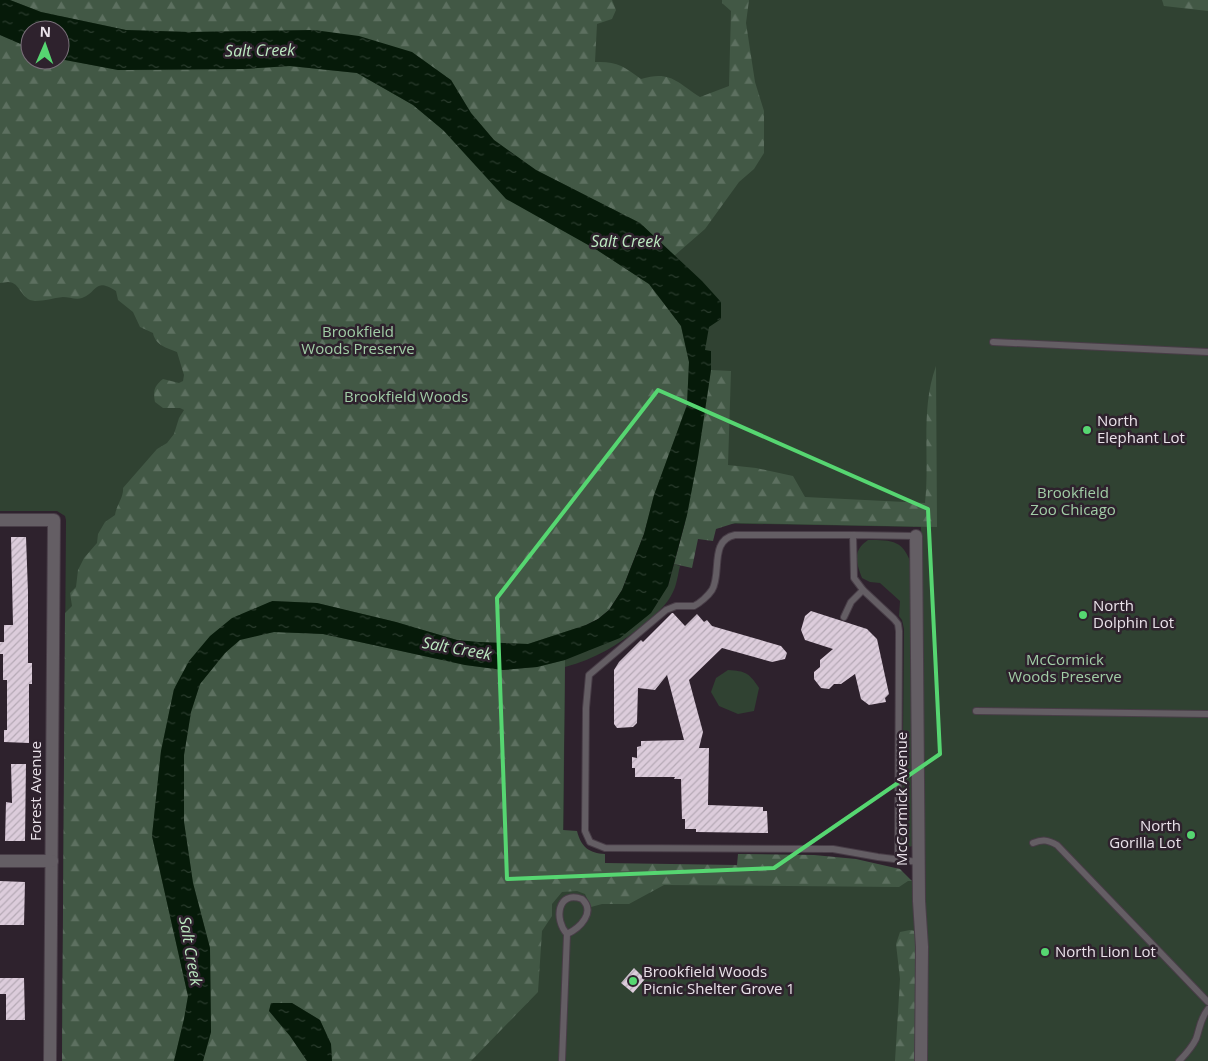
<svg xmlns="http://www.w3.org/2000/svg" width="1208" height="1061" font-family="'Open Sans',sans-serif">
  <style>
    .green { fill: #304232; fill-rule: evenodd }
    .forest { fill: url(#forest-firs) }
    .water { fill: url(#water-ripples) }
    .building { fill: url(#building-hatch) }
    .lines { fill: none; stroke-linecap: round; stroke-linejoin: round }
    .service-casing { stroke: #483d47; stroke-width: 8 }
    .minor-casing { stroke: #483d47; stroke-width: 14 }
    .service { stroke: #645e64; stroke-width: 6 }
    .minor { stroke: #645e64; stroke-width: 12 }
    .marked { fill: none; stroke: #56d671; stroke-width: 4; stroke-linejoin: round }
    .poi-dot { fill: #56d671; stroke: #2e222d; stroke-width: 2 }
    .labels { text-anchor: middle; stroke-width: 5; stroke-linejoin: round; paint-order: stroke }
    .park-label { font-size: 15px; fill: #a1cda6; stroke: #2e222d }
    .poi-label { font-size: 15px; fill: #eae2ea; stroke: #2e222d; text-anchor: start }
    .street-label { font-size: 15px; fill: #eae2ea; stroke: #2e222d }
    .water-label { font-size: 16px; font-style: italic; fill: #bce9c1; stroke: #2e222d }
  </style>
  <defs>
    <pattern id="forest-firs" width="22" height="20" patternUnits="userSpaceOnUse" patternTransform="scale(1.25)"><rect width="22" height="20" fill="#425845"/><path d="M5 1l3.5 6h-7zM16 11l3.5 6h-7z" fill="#5d7060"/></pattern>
    <pattern id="water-ripples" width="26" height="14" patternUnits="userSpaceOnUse" patternTransform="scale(1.25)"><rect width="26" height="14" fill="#061a09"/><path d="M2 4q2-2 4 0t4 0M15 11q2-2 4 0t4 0" fill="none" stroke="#2a3b2d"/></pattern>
    <pattern id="building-hatch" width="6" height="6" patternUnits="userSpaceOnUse" patternTransform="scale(1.25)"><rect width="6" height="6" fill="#dcccdb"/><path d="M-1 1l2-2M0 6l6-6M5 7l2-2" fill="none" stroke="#b6aab6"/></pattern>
  </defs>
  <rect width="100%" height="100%" fill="#2e222d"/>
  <!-- green -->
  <g class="green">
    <path d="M0,0H1208V1061H926C928,883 921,705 921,527L647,522L644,534L586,625L566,633L565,659L668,586L674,564L680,566C678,574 677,584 673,592C667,606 653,616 642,626C618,645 595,659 565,667L563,876L912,881L915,931L916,1061H62L66,520L65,516L57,511H0ZM30,30H60V60H30Z"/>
    <path d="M868,540C893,540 904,540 912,567L913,846L908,847L902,839L904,629L902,620L899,616L900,601L880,583L870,582L862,578C856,562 852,551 868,540Z"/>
    <path d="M728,670C746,671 749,673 759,688L754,711L738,714L719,706L711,692L716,678Z"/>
  </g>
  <!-- forest -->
  <g class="forest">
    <path d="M10,0H612L616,10L612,19L597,24L595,62C616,61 624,66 641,79C670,70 677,82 700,97L729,86L731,11L722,3V0H749L746,23L755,82L764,111V153L754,169L739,182L705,229L674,256L640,223L536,170L494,140L471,113L451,80L314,30L189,32L126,30L41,12Z"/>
    <polygon points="1162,0 1208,0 1208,11 1164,6"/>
    <path d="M0,35L30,48V60H60V59L118,70L243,69L290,66L357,73L413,105L443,130L597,250L649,284L681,326L689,362L687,405L654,495L644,534L622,590L609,610L598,619L586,625L528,644L478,642L457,640L396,622L317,603L272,601L174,689L161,751L152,836L188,996L184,1019L174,1061H62L65,613L72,606L70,593L76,587L78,570L84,558L97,543L98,534L105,522L115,515C116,506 124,497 123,488L157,449L167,443L174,434L179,418L184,410L180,408H163L155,402C153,391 154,386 163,379L179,383L183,381L184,375L177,352C167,348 155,345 153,333L140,327L133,312L118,300L116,291C94,277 98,292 82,298C76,300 69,297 63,297C53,298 45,301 35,301C20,300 21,282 8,282C5,282 3,283 0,283Z"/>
    <path d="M936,366L937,527L735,523L716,529L713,541L698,539L692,568L674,564L687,515L698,457L711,370L731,371L728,465L756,468L793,476L805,497L925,503C930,458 920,410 936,366Z"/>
    <path d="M274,632L323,634L465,665L503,670L537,667L565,660L563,830L577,831C581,847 589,853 605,854V863L737,865L738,854L814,855L856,859L900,869L912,881H908L899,887L664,885L629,904H602L591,907L585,894L577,891L562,892L552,904V916L542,931L538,992L471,1061H332L331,1044L320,1020L292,1003H271L269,1011L290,1036L307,1061H203L211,1032L210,948L193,883L184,822V755L191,712L200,684L225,653L240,639Z"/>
    <polygon points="910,930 915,931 916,944 916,1061 895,1061 900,979 896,944 900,932"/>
  </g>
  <!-- water -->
  <g class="water">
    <polygon points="0,0 10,0 41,12 126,30 189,32 314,30 359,36 412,52 451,80 471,113 494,140 536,170 640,223 702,281 721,302 721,319 709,327 705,350 711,351 711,370 698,457 687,515 668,586 651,613 620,638 565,660 537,667 503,670 465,665 323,634 274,632 240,640 225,653 200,684 191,712 184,755 184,822 193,883 210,948 211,1032 203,1061 174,1061 184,1019 188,996 152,836 161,751 174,689 189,661 210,636 232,618 272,601 317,603 396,622 457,640 478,642 528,644 586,625 598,619 609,610 622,590 644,534 654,495 687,405 689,362 681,326 649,284 597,250 506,199 443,130 413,105 357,73 290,66 243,69 118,70 65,60 60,59 60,30 30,30 30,48 0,35"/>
    <polygon points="271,1003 292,1003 320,1020 331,1044 332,1061 307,1061 290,1036 269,1011"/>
  </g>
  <!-- building -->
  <g class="building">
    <polygon points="11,537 26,537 28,592 28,663 32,663 32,684 29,684 29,743 4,742 4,730 7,730 7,680 3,680 3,654 0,654 0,642 4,642 4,625 13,625"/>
    <polygon points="811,611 867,629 877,639 889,694 885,698 886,702 869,705 861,699 855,674 841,684 834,684 829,689 821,688 814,679 814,672 820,667 820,660 833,649 805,640 801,630 805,616"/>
    <polygon points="672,613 673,613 685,626 697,614 704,622 707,620 712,626 781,646 787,653 785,659 772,662 722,648 689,680 703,732 699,748 709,748 708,805 763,807 763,811 767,811 768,833 696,832 696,829 685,829 685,819 682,819 681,779 674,779 675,777 635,777 635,768 632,768 632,757 637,758 637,747 641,746 641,741 684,740 667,675 655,690 638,688 637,723 633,727 617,728 614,724 614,670 619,662 641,640 643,642"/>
    <polygon points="11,764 26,764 25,841 5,841 6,802 12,803"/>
    <polygon points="0,881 25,882 24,925 0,925"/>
    <polygon points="634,968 645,979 633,993 621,983"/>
    <polygon points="0,978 24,978 25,1020 6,1020 6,994 0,994"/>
  </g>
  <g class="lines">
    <defs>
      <g id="service">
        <polyline points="993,342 1208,352"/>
        <path d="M853,535H735C709,540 722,574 712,590C708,596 700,603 694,606H676L666,610L589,675L586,708L585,831L590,842L605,848L833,849L878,857L918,862"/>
        <polyline points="844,617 851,602 863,590"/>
        <polyline points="976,711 1208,714"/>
        <path d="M1033,843C1043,839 1048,840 1057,845L1208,1002"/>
        <polyline points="898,860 899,631 898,624 894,619 863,590 854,578 853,535 916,536"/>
        <path d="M562,1061L567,934C554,920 557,890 582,899C596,912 580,928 567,934"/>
        <path d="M1179,1061C1185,1055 1192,1047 1196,1039C1200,1028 1200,1019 1208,1009"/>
      </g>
      <g id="minor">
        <polyline points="0,520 54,520 50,1061"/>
        <polyline points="916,536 919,901 922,947 921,1061"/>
        <polyline points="0,861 52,861"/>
      </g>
    </defs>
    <!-- service casing -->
    <use href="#service" class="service-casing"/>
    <!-- minor casing -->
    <use href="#minor" class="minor-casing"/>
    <!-- service -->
    <use href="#service" class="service"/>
    <!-- minor -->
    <use href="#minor" class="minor"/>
  </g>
  <!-- marked area -->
  <path class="marked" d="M658,390L928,509L940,754L774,868L507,879L497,598Z"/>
  <!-- markers -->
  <g class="poi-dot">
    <circle cx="1087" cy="430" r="5"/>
    <circle cx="1083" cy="615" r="5"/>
    <circle cx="1191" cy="835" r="5"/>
    <circle cx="1045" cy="952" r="5"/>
    <circle cx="633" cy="981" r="5"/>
  </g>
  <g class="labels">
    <!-- park labels -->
    <g class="park-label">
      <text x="358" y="337">Brookfield<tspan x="358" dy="17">Woods Preserve</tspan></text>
      <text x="406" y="402">Brookfield Woods</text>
      <text x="1073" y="498">Brookfield<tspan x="1073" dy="17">Zoo Chicago</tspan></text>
      <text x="1065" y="665">McCormick<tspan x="1065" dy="17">Woods Preserve</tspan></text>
    </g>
    <!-- poi labels -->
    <g class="poi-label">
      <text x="1097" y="426">North<tspan x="1097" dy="17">Elephant Lot</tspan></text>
      <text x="1093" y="611">North<tspan x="1093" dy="17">Dolphin Lot</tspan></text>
      <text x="1181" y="831" text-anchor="end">North<tspan x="1181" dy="17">Gorilla Lot</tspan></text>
      <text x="1055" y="957">North Lion Lot</text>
      <text x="643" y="977">Brookfield Woods<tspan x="643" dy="17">Picnic Shelter Grove 1</tspan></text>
    </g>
    <!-- street labels -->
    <g class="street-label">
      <text transform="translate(36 791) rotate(-90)" y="5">Forest Avenue</text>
      <text transform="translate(902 799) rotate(-90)" y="5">McCormick Avenue</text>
    </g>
    <!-- water labels -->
    <g class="water-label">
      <text transform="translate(260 50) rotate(-1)" y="6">Salt Creek</text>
      <text x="626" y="247">Salt Creek</text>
      <text transform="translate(457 648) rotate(10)" y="6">Salt Creek</text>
      <text transform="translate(191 951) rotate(80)" y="6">Salt Creek</text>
    </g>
  </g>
  <!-- north arrow -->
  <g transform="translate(45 45) rotate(2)"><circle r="24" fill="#2e222d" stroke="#796f79"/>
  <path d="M0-4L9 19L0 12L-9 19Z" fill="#56d671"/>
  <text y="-8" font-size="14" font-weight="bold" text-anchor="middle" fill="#eae2ea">N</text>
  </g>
</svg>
